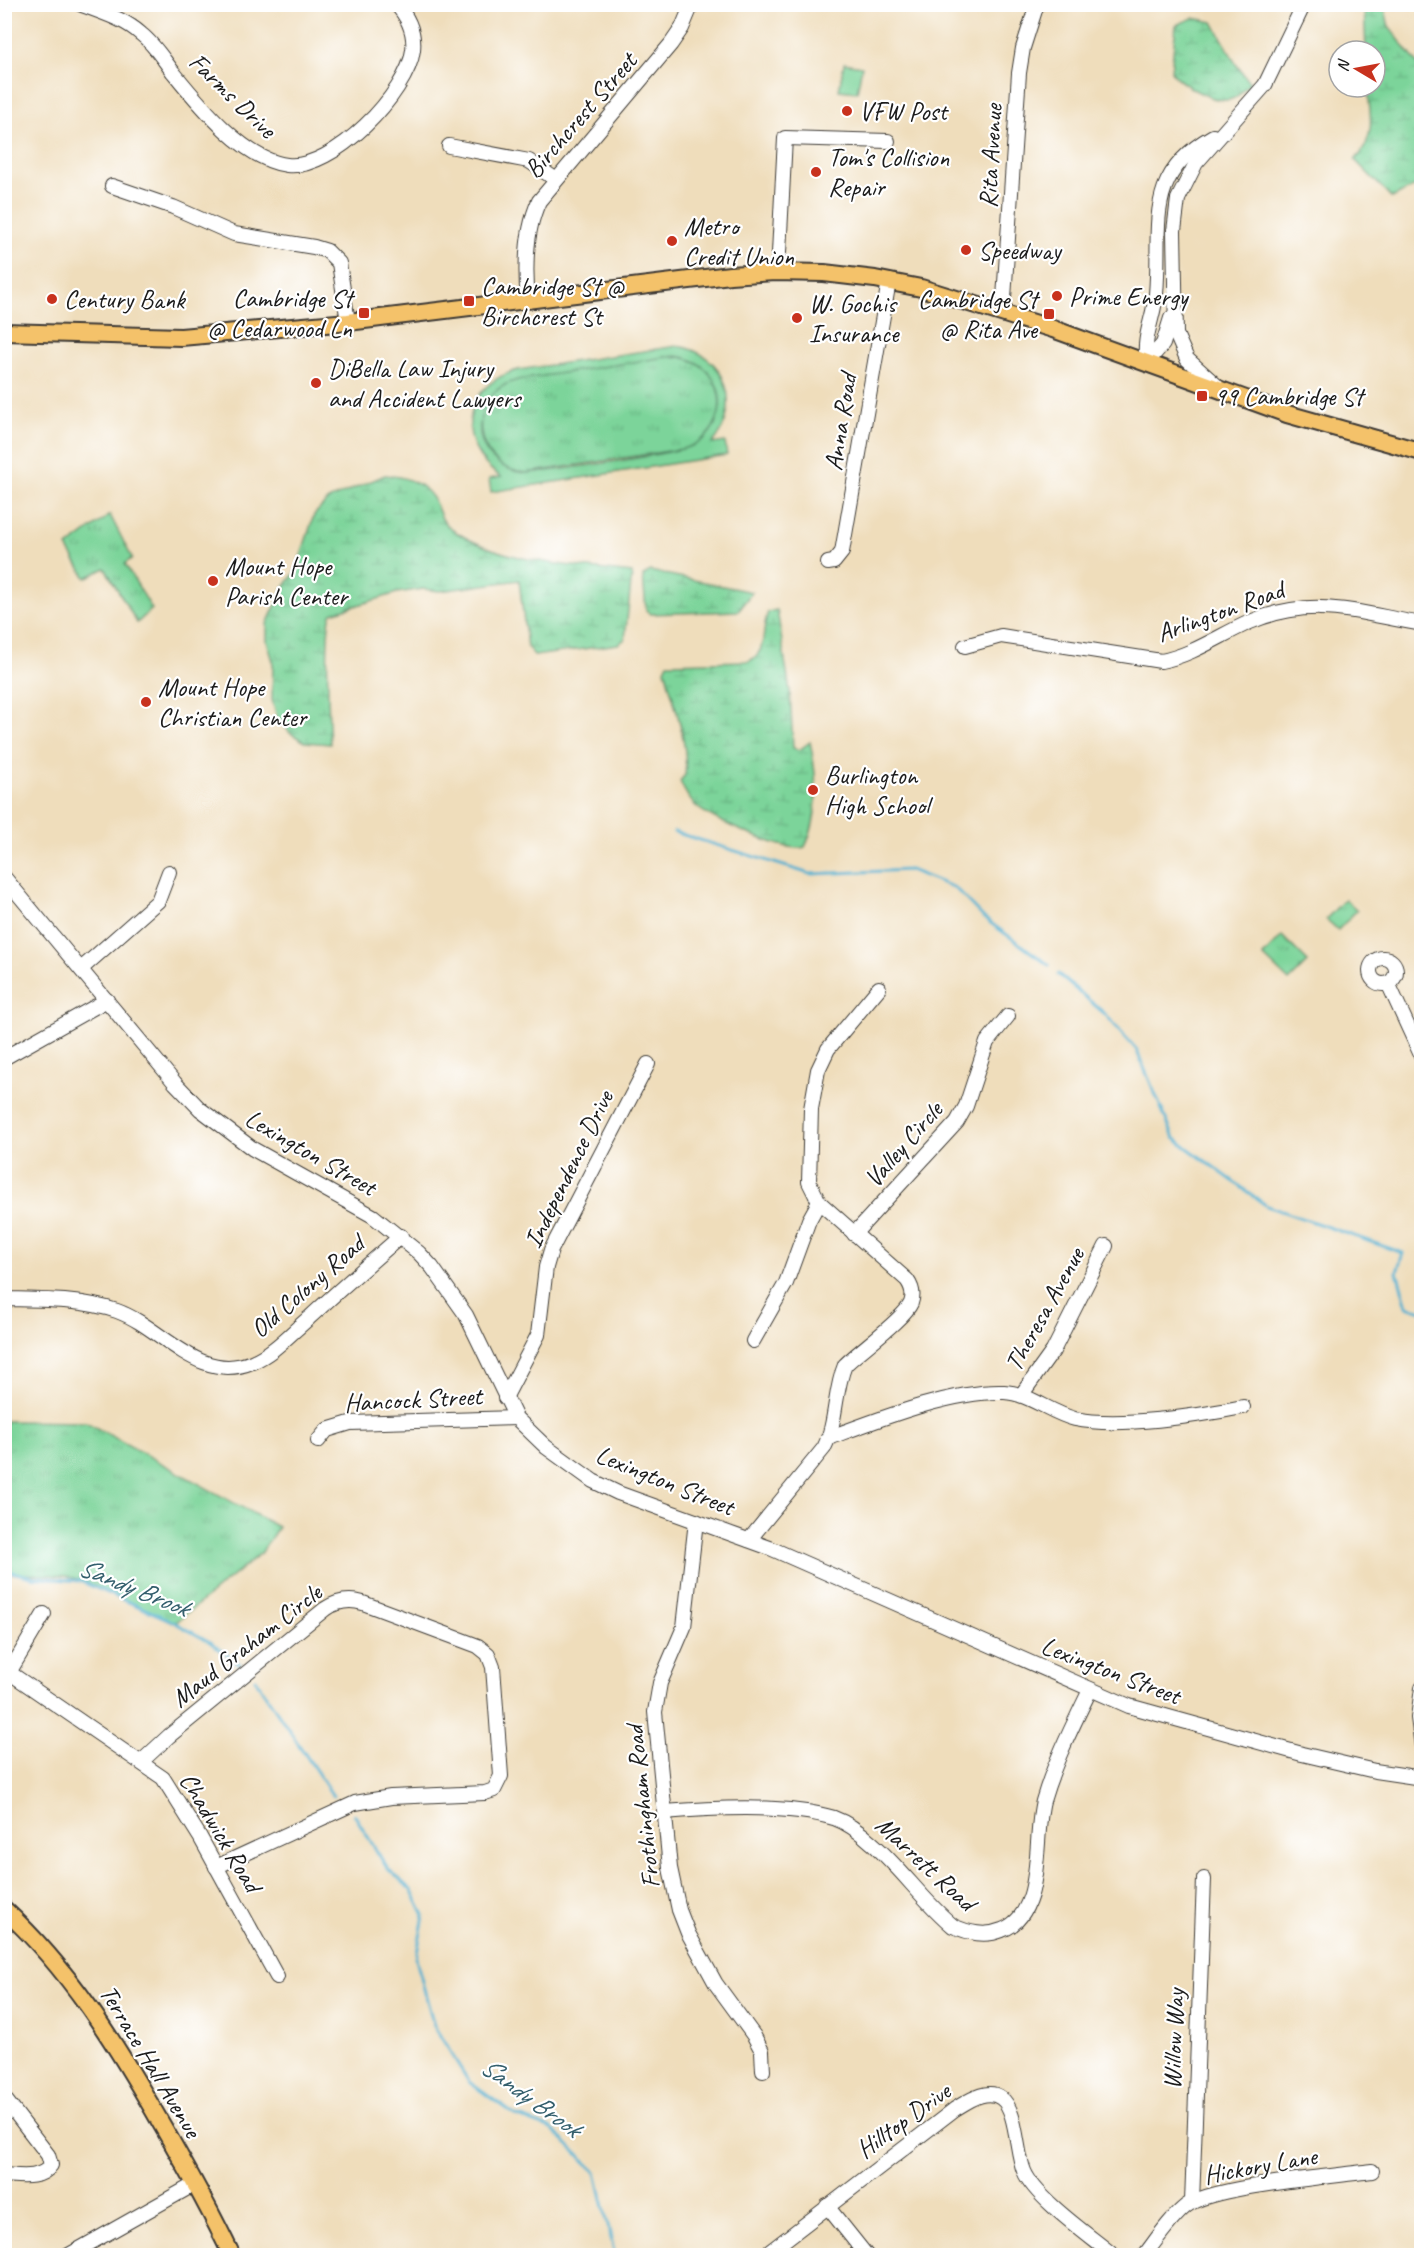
<svg xmlns="http://www.w3.org/2000/svg" width="1426" height="2260" font-family="Caveat,sans-serif">
  <style>
    .grass { fill: #7bd49a; stroke: #4c785b; stroke-width: 1.5; fill-rule: evenodd }
    .wetland { fill: url(#wetland-marsh); stroke: #4c785b; stroke-width: 1.5 }
    .park { fill: url(#park-tufts); stroke: #4c785b; stroke-width: 1.5 }
    .lines { fill: none; stroke-linecap: round; stroke-linejoin: round }
    .stream { stroke: #51b0d0; stroke-width: 3 }
    .minor-casing { stroke: #3c3934; stroke-width: 16 }
    .major-casing { stroke: #3c3934; stroke-width: 20 }
    .minor { stroke: #fff; stroke-width: 14 }
    .major { stroke: #f4c26a; stroke-width: 16 }
    .poi-dot { fill: #c8321e; stroke: #fff; stroke-width: 2 }
    .labels { text-anchor: middle; stroke-width: 4.5; stroke-linejoin: round; paint-order: stroke }
    .street-label { font-size: 26px; fill: #1c1c1c; stroke: #fff }
    .poi-label { font-size: 26px; fill: #1c1c1c; stroke: #fff; text-anchor: start }
    .water-label { font-size: 27px; font-style: italic; fill: #345f6d; stroke: #fff }
  </style>
  <defs>
    <pattern id="wetland-marsh" width="20" height="14" patternUnits="userSpaceOnUse" patternTransform="scale(1.5)"><rect width="20" height="14" fill="#7bd49a"/><path d="M1 5h8M5 5V1M11 12h8M15 12V8" fill="none" stroke="#6ab584"/></pattern>
    <pattern id="park-tufts" width="24" height="20" patternUnits="userSpaceOnUse" patternTransform="scale(1.5)"><rect width="24" height="20" fill="#7bd49a"/><path d="M3 7l-1-3M5 7V3M7 7l1-3M15 17l-1-3M17 17v-4M19 17l1-3" fill="none" stroke="#6ab584"/></pattern>
  </defs>
  <rect width="100%" height="100%" fill="#fff"/>
  <filter id="ink" filterUnits="userSpaceOnUse"><feTurbulence type="fractalNoise" baseFrequency=".0167" numOctaves="2"/><feDisplacementMap in="SourceGraphic" scale="12" xChannelSelector="R" yChannelSelector="G"/><feConvolveMatrix kernelMatrix="1 2 1 2 8 2 1 2 1" color-interpolation-filters="sRGB"/></filter>
  <filter id="wash" filterUnits="userSpaceOnUse"><feTurbulence type="fractalNoise" baseFrequency=".008" numOctaves="4" result="noise"/><feDisplacementMap in="SourceGraphic" scale="24" xChannelSelector="R" yChannelSelector="G"/><feGaussianBlur stdDeviation="1.35" result="paint"/><feColorMatrix in="noise" values="0 0 0 0 0 0 0 0 0 0 0 0 0 0 0 0 0 1.4 0 .05"/><feComposite in="paint" operator="in"/></filter>
  <g filter="url(#wash)">
    <rect width="100%" height="100%" fill="#efddbb"/>
    <!-- grass -->
    <g class="grass">
      <polygon points="844,63 862,66 857,92 839,90"/>
      <path d="M677,346C727,353 744,407 712,444L725,442L727,455L491,492L489,479L501,477C453,446 462,384 518,370ZM674,356C691,357 706,366 715,382C726,403 718,430 698,443C680,454 553,471 526,473C473,467 465,412 506,384Z"/>
    </g>
    <!-- wetland -->
    <g class="wetland">
      <path d="M1364,5H1384L1389,27L1421,68V187H1413L1392,198L1355,160C1376,140 1371,113 1367,87H1375V51H1366Z"/>
      <path d="M1193,18L1213,22L1236,64L1250,83C1244,89 1237,99 1228,100C1210,101 1180,84 1171,71L1176,25Z"/>
      <path d="M385,475C402,476 423,482 433,498C439,509 440,521 451,529C504,564 571,565 632,573L625,639L618,644L535,656L527,647L519,580L440,591L423,589L397,593L332,613C324,623 329,725 330,744L305,742L290,733L277,717L272,700L273,661L267,641V624L283,589L296,571L314,515L328,500Z"/>
      <polygon points="650,571 752,592 738,611 651,614 646,610 643,576"/>
      <path d="M777,610L790,692L793,748L799,750L810,742C817,775 821,815 805,847C788,854 712,820 697,807C689,800 684,791 680,781L685,775C689,742 673,702 665,669L668,663L749,661C768,653 761,629 768,612Z"/>
    </g>
    <!-- park -->
    <g class="park">
      <path d="M666,357C727,351 741,434 682,449L526,473C470,469 464,393 518,380Z"/>
      <polygon points="110,515 132,558 125,564 152,609 137,623 105,568 86,578 67,547"/>
      <polygon points="1345,899 1357,910 1338,930 1326,919"/>
      <polygon points="1282,936 1308,962 1289,981 1263,956"/>
      <polygon points="5,1421 86,1422 278,1527 262,1552 175,1623 83,1581 66,1576 5,1573"/>
    </g>
    <g class="lines">
      <!-- stream -->
      <g class="stream">
        <polyline points="674,832 810,874 910,870 955,888 985,919 1049,965"/>
        <polyline points="1058,974 1104,1013 1136,1049 1174,1138 1267,1206 1403,1253 1397,1272 1407,1306 1422,1311"/>
        <polyline points="4,1570 32,1577 80,1581 168,1619 210,1642 240,1664"/>
        <polyline points="255,1679 333,1796"/>
        <polyline points="354,1814 387,1868 411,1890 424,1915 416,1959 434,2026 469,2082 516,2116 552,2129 596,2172 615,2256"/>
      </g>
    </g>
  </g>
  <g filter="url(#ink)">
    <g class="lines">
      <defs>
        <g id="minor">
          <path d="M80,4C102,13 123,18 141,34C154,44 163,59 173,72C199,104 244,160 287,165C332,171 408,93 413,50C415,32 408,17 396,4"/>
          <polyline points="449,146 529,161 555,179"/>
          <polyline points="112,186 173,207 234,234 314,247 327,251 339,263 348,322"/>
          <polyline points="778,272 785,138 888,141"/>
          <path d="M528,301C525,269 525,231 539,201L671,44L682,28L692,4"/>
          <polyline points="1003,313 1019,73 1023,48 1037,4"/>
          <path d="M1147,362C1142,338 1154,318 1156,294C1162,227 1142,176 1213,136"/>
          <polyline points="1147,362 1163,344 1171,318"/>
          <polyline points="1217,386 1187,359 1176,334 1174,231 1178,199 1196,163 1265,85 1304,4"/>
          <polyline points="828,563 834,562 842,552 889,281"/>
          <path d="M965,646L1001,636L1161,661C1193,655 1220,635 1250,622C1314,595 1356,613 1422,624"/>
          <polyline points="4,877 175,1083 200,1109 253,1149 373,1216 419,1253 432,1267 466,1315 516,1418 546,1447 593,1481 618,1493 770,1548 1129,1706 1302,1754 1375,1771 1422,1778"/>
          <circle cx="1383" cy="971" r="13"/>
          <polyline points="81,969 158,901 169,872"/>
          <polyline points="1388,983 1422,1057"/>
          <polyline points="4,1058 107,1000"/>
          <polyline points="854,1234 957,1122 966,1106 987,1042 1008,1016"/>
          <path d="M4,1299C42,1300 81,1299 117,1311C162,1327 199,1384 252,1362C274,1353 291,1333 309,1318C339,1290 370,1263 401,1236"/>
          <polyline points="753,1341 786,1283 809,1220 819,1202"/>
          <polyline points="1022,1394 1053,1351 1106,1246"/>
          <polyline points="505,1398 538,1335 546,1267 551,1250 648,1064"/>
          <path d="M828,1438C877,1420 952,1390 1004,1392C1029,1393 1050,1413 1075,1419C1118,1428 1198,1416 1243,1407"/>
          <polyline points="318,1441 327,1430 350,1423 516,1418"/>
          <polyline points="696,1521 684,1627 660,1683 655,1712 670,1868 679,1910 688,1933 716,1984 754,2036 762,2051 763,2071"/>
          <path d="M749,1540L824,1448C837,1423 834,1391 845,1365C860,1350 904,1319 911,1303C914,1295 912,1287 907,1280L819,1202L809,1182L811,1109L818,1070L828,1049L879,988"/>
          <polyline points="10,1673 163,1778 200,1837 277,1977"/>
          <polyline points="4,1681 44,1614"/>
          <polyline points="1422,1688 1418,1718 1422,1747"/>
          <path d="M142,1761L169,1736L325,1609C337,1601 349,1599 363,1603L478,1646L488,1654L493,1667L501,1776L494,1790L485,1793L391,1797L355,1803L216,1867"/>
          <path d="M664,1812C711,1808 789,1804 834,1818C848,1823 861,1833 872,1843C901,1868 923,1901 953,1926C969,1933 985,1937 1002,1930C1046,1914 1033,1838 1043,1801C1054,1763 1073,1725 1090,1690"/>
          <path d="M4,2098L48,2155L51,2165C41,2180 20,2176 4,2175"/>
          <polyline points="1192,2202 1204,1879"/>
          <polyline points="827,2206 867,2256"/>
          <polyline points="67,2256 195,2184"/>
          <path d="M764,2256L955,2109C967,2102 987,2087 1001,2098C1017,2109 1016,2152 1024,2171C1035,2198 1090,2236 1114,2256"/>
          <path d="M1144,2256C1157,2239 1170,2219 1186,2206C1211,2186 1336,2176 1372,2171"/>
        </g>
        <g id="major">
          <polyline points="4,332 181,337 348,322 730,275 775,272 824,273 875,279 921,288 1053,329 1287,414 1422,452"/>
          <path d="M4,1909C70,1970 114,2041 158,2118C184,2163 210,2209 232,2256"/>
        </g>
      </defs>
      <!-- minor casing -->
      <use href="#minor" class="minor-casing"/>
      <!-- major casing -->
      <use href="#major" class="major-casing"/>
      <!-- minor -->
      <use href="#minor" class="minor"/>
      <!-- major -->
      <use href="#major" class="major"/>
    </g>
  </g>
  <!-- markers -->
  <g class="poi-dot">
    <circle cx="847" cy="111" r="6"/>
    <circle cx="816" cy="172" r="6"/>
    <circle cx="672" cy="241" r="6"/>
    <circle cx="966" cy="250" r="6"/>
    <circle cx="1057" cy="296" r="6"/>
    <circle cx="52" cy="299" r="6"/>
    <rect x="463" y="295" width="12" height="12" rx="3"/>
    <rect x="358" y="307" width="12" height="12" rx="3"/>
    <rect x="1043" y="308" width="12" height="12" rx="3"/>
    <circle cx="797" cy="318" r="6"/>
    <circle cx="316" cy="383" r="6"/>
    <rect x="1196" y="390" width="12" height="12" rx="3"/>
    <circle cx="213" cy="581" r="6"/>
    <circle cx="146" cy="702" r="6"/>
    <circle cx="813" cy="790" r="6"/>
  </g>
  <g class="labels">
    <!-- street labels -->
    <g class="street-label">
      <text transform="translate(233 95) rotate(44)" y="9">Farms Drive</text>
      <text transform="translate(580 115) rotate(-49)" y="9">Birchcrest Street</text>
      <text transform="translate(990 156) rotate(-87)" y="9">Rita Avenue</text>
      <text transform="translate(840 422) rotate(-81)" y="9">Anna Road</text>
      <text transform="translate(1220 611) rotate(-20)" y="9">Arlington Road</text>
      <text transform="translate(903 1144) rotate(-49)" y="9">Valley Circle</text>
      <text transform="translate(311 1152) rotate(30)" y="9">Lexington Street</text>
      <text transform="translate(568 1169) rotate(-64)" y="9">Independence Drive</text>
      <text transform="translate(307 1286) rotate(-41)" y="9">Old Colony Road</text>
      <text transform="translate(1044 1309) rotate(-61)" y="9">Theresa Avenue</text>
      <text transform="translate(413 1399) rotate(-3)" y="9">Hancock Street</text>
      <text transform="translate(665 1480) rotate(22)" y="9">Lexington Street</text>
      <text transform="translate(246 1645) rotate(-38)" y="9">Maud Graham Circle</text>
      <text transform="translate(1111 1670) rotate(21)" y="9">Lexington Street</text>
      <text transform="translate(642 1807) rotate(-96)" y="9">Frothingham Road</text>
      <text transform="translate(221 1832) rotate(59)" y="9">Chadwick Road</text>
      <text transform="translate(926 1863) rotate(43)" y="9">Marrett Road</text>
      <text transform="translate(1173 2039) rotate(-88)" y="9">Willow Way</text>
      <text transform="translate(151 2061) rotate(59)" y="9">Terrace Hall Avenue</text>
      <text transform="translate(903 2120) rotate(-36)" y="9">Hilltop Drive</text>
      <text transform="translate(1260 2165) rotate(-10)" y="9">Hickory Lane</text>
    </g>
    <!-- poi labels -->
    <g class="poi-label">
      <text x="859" y="120">VFW Post</text>
      <text x="828" y="166">Tom's Collision<tspan x="828" dy="30">Repair</tspan></text>
      <text x="684" y="235">Metro<tspan x="684" dy="30">Credit Union</tspan></text>
      <text x="978" y="259">Speedway</text>
      <text x="481" y="295">Cambridge St @<tspan x="481" dy="30">Birchcrest St</tspan></text>
      <text x="1069" y="305">Prime Energy</text>
      <text x="352" y="307" text-anchor="end">Cambridge St<tspan x="352" dy="30">@ Cedarwood Ln</tspan></text>
      <text x="64" y="308">Century Bank</text>
      <text x="1037" y="308" text-anchor="end">Cambridge St<tspan x="1037" dy="30">@ Rita Ave</tspan></text>
      <text x="809" y="312">W. Gochis<tspan x="809" dy="30">Insurance</tspan></text>
      <text x="328" y="377">DiBella Law Injury<tspan x="328" dy="30">and Accident Lawyers</tspan></text>
      <text x="1214" y="405">99 Cambridge St</text>
      <text x="225" y="575">Mount Hope<tspan x="225" dy="30">Parish Center</tspan></text>
      <text x="158" y="696">Mount Hope<tspan x="158" dy="30">Christian Center</tspan></text>
      <text x="825" y="784">Burlington<tspan x="825" dy="30">High School</tspan></text>
    </g>
    <!-- water labels -->
    <g class="water-label">
      <text transform="translate(134 1587) rotate(22)" y="9">Sandy Brook</text>
      <text transform="translate(531 2097) rotate(36)" y="9">Sandy Brook</text>
    </g>
  </g>
  <!-- margin -->
  <rect width="1426" height="2260" fill="none" stroke="#fff" stroke-width="24"/>
  <!-- north arrow -->
  <g transform="translate(1357 69) rotate(280)"><circle r="28" fill="#ffffff" stroke="#a4a4a4" stroke-width="1.5"/>
  <path d="M0-4.5L10 22L0 15L-10 22Z" fill="#c8321e"/>
  <text y="-9" font-size="16" font-weight="bold" text-anchor="middle" fill="#1c1c1c">N</text>
  </g>
</svg>
